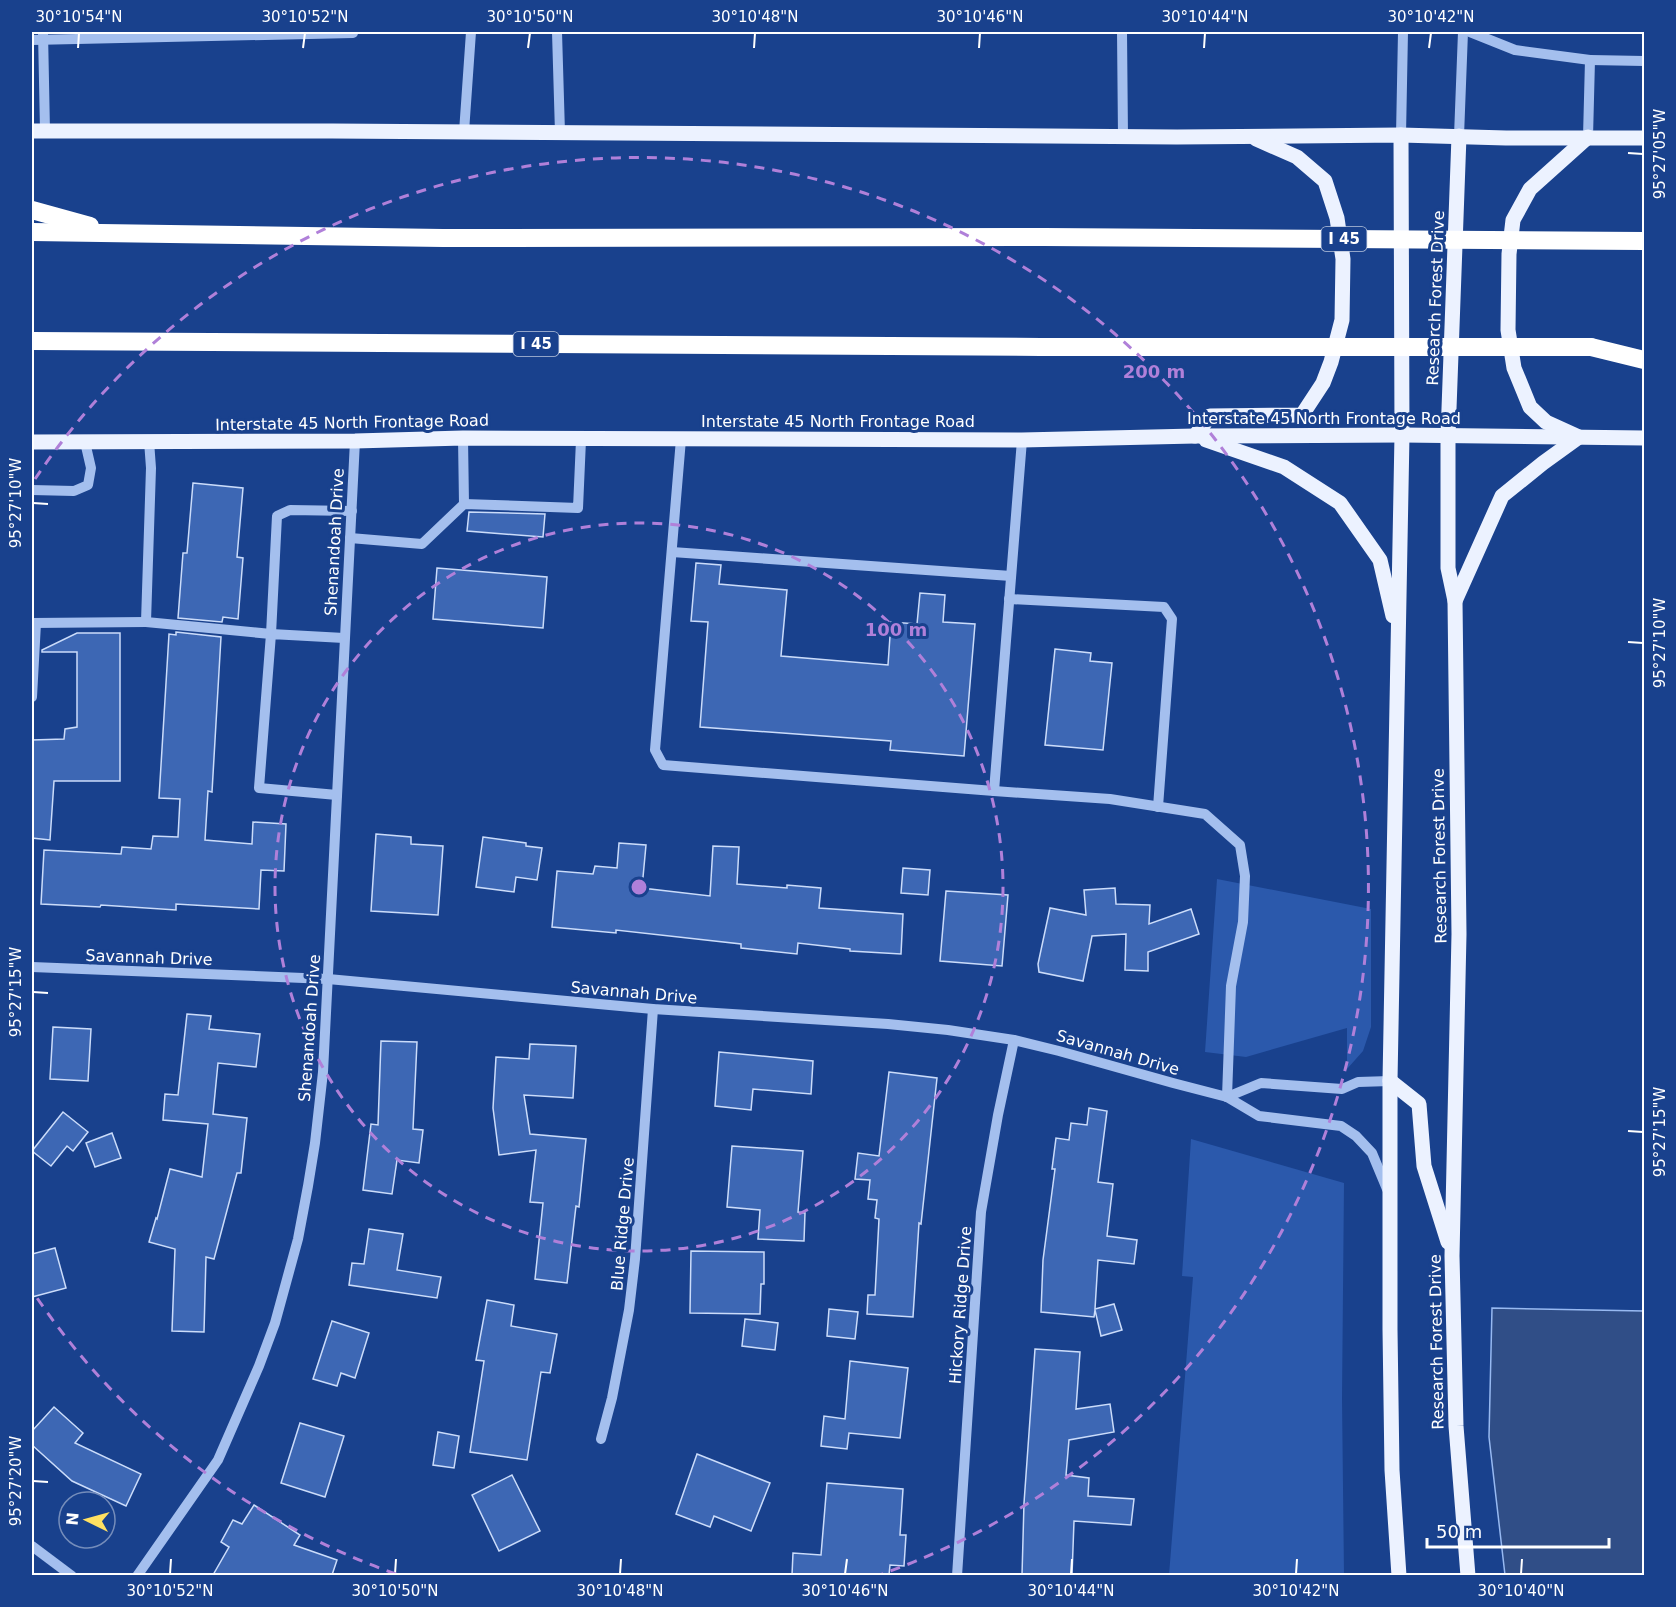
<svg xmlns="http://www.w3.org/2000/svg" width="1676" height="1607" font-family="'DejaVu Sans',sans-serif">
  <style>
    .green { fill: #2b59ac }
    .water { fill: #304e87; stroke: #97b9f1; stroke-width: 1.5 }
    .building { fill: #3d67b4; stroke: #cbdcfa; stroke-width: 1.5 }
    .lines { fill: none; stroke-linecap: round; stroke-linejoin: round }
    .minor { stroke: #a4bfee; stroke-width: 10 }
    .major { stroke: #ecf2ff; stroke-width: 15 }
    .highway { stroke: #fff; stroke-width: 18 }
    .highway-bridge { stroke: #fff; stroke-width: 18 }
    .ticks { fill: none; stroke: #fff; stroke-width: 2 }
    .ring { fill: none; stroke: #b080d9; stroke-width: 3; stroke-dasharray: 10 8 }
    .labels { text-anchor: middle; stroke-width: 6; stroke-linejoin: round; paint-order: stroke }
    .shield { fill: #19418d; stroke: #bac6dd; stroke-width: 1.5 }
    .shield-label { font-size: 15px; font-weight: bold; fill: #fff }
    .street-label { font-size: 16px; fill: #fff; stroke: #19418d }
    .centre { fill: #b080d9; stroke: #19418d; stroke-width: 3 }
    .ring-label { font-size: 18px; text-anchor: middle; font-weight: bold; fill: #b080d9; stroke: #19418d; stroke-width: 6; stroke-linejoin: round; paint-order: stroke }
    .neatline { fill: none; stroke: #fff; stroke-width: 2 }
    .ticks-label { font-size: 15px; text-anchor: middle; fill: #fff }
  </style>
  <rect width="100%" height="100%" fill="#19418d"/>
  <!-- green -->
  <g class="green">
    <polygon points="1217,879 1371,909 1371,1027 1363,1051 1347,1069 1347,1028 1246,1057 1205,1052"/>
    <polygon points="1191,1139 1344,1183 1342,1398 1344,1575 1169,1575 1193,1277 1182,1276"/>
  </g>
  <!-- water -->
  <polygon class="water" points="1492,1308 1644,1311 1644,1575 1505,1575 1489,1437"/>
  <!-- building -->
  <g class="building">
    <polygon points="193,483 243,488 237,557 243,558 238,619 223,617 222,622 178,618 183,553 187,553"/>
    <polygon points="469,512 545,514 543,537 467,531"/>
    <polygon points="696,563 721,565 719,584 787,590 781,656 888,665 891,622 917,624 920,593 945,595 943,622 975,624 964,756 890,750 891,741 700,727 708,622 691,621"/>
    <polygon points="437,568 547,577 543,628 433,619"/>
    <polygon points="176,632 221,637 212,792 208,791 205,840 252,844 253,822 286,824 284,871 261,870 259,909 176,904 176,910 101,905 100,907 41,904 44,850 121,854 122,847 151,849 153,836 178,837 180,799 159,798 169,634 176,635"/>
    <polygon points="77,633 120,633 120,781 54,781 50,840 32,838 32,740 64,739 65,729 77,727 77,652 42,652 42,650"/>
    <polygon points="1055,649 1091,653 1090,661 1112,663 1103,750 1045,745"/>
    <polygon points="376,834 411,837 411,844 443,846 438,915 371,911"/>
    <polygon points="483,837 526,843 526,846 542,848 537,880 516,877 514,892 476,887"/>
    <polygon points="619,843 646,845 642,888 710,896 713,846 739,847 737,884 787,888 787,885 821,888 819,908 903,914 901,954 850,951 850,949 798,943 797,954 741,948 741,944 616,930 616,933 552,927 557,871 593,874 595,866 617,868"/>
    <polygon points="903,868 930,870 928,895 901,893"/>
    <polygon points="1115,888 1116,904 1150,905 1149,924 1191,909 1199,934 1148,952 1148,971 1125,970 1126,934 1092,936 1083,981 1039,972 1038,964 1050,908 1086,915 1084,890"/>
    <polygon points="946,891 1008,895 1002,966 940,961"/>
    <polygon points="187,1014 211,1016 209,1029 260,1034 256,1067 218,1063 213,1114 247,1118 241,1173 237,1173 214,1259 206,1257 204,1332 172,1331 175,1249 149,1242 156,1218 157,1219 170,1169 202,1177 208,1124 163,1120 165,1094 178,1095"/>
    <polygon points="53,1027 91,1029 88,1081 50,1079"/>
    <polygon points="381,1041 417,1042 413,1129 423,1130 419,1163 397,1160 392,1194 363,1190 371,1124 378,1125"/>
    <polygon points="530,1044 576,1046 573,1098 524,1095 530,1134 586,1139 579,1207 576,1206 567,1283 535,1279 543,1203 530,1202 536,1150 499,1155 493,1108 496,1057 529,1059"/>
    <polygon points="719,1052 813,1061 811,1094 753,1089 751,1110 715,1106"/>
    <polygon points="889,1072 937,1078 921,1224 919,1223 913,1317 867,1314 868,1295 875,1295 879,1219 875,1218 877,1200 868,1199 870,1180 855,1179 858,1153 879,1156"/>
    <polygon points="1089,1108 1107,1111 1098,1182 1113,1184 1107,1236 1137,1240 1134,1264 1098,1260 1095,1309 1114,1304 1122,1330 1101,1336 1095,1310 1094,1317 1041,1312 1043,1260 1055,1169 1052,1169 1056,1138 1069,1140 1071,1123 1087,1125"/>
    <polygon points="63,1112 88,1132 73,1151 67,1146 51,1166 32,1151"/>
    <polygon points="112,1133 121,1158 95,1167 86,1143"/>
    <polygon points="732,1146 803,1151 798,1212 805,1213 804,1241 758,1239 760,1210 727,1207"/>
    <polygon points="369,1229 403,1234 397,1270 441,1277 437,1298 349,1285 352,1263 364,1264"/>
    <polygon points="55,1248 66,1288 32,1297 32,1254"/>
    <polygon points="691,1251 764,1252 764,1284 761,1284 760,1314 690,1313"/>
    <polygon points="487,1300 514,1305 511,1326 557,1334 550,1373 541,1372 527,1460 470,1452 484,1361 476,1360"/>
    <polygon points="829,1309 858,1312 855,1339 827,1336"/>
    <polygon points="745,1319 778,1323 775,1350 742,1346"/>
    <polygon points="332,1321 369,1333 355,1378 341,1373 337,1386 313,1379"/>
    <polygon points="1035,1349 1080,1352 1076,1409 1110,1404 1114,1432 1069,1440 1066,1475 1089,1478 1088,1496 1134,1499 1131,1525 1074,1521 1072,1575 1022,1575 1024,1503"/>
    <polygon points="850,1361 908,1368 900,1438 849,1433 847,1449 821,1446 824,1416 845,1419"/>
    <polygon points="54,1407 83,1433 75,1443 141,1474 126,1506 72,1481 32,1445 32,1431"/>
    <polygon points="300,1423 344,1436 325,1497 281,1483"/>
    <polygon points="438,1432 459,1436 454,1468 433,1465"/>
    <polygon points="697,1454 770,1483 751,1531 714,1516 710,1527 676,1514"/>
    <polygon points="512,1475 540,1531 499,1551 472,1495"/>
    <polygon points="827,1483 903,1489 900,1535 906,1535 904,1566 890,1565 889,1575 792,1575 793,1553 821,1555"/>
    <polygon points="254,1505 300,1535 294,1545 337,1560 332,1575 213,1575 229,1547 221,1542 233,1520 242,1524"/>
  </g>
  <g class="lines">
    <!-- minor -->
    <g class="minor">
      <polyline points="43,32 45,131"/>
      <polyline points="557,32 560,133"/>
      <polyline points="1122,32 1123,137"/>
      <polyline points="1470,32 1515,50 1590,60 1588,137"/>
      <polyline points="32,40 353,33 353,32"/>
      <polyline points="1590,60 1644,61"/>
      <polyline points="464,132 471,32"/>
      <polyline points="1401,135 1403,32"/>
      <polyline points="1459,136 1463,32"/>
      <polyline points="463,438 464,504"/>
      <polyline points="681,439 655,750 663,765 994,791 1022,440"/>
      <polyline points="149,441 151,468 146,622 271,634 277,516 290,510 352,511"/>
      <polyline points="32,490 74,491 88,485 91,468 85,442"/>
      <polyline points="350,538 422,544 464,504 578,508 581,440"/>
      <polyline points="672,552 1011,576"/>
      <polyline points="1009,599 1164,607 1172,619 1158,807"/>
      <polyline points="32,623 146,622"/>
      <polyline points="32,697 36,623"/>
      <polyline points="994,791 1110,799 1205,814 1240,845 1245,876 1243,922 1231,986 1227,1097"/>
      <polyline points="337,795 259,788 271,634 344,638"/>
      <polyline points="32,967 328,979 653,1009 888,1024 948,1030 1014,1040 1059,1051 1173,1083 1227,1097 1259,1116 1341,1126 1356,1136 1372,1153 1387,1189"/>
      <polyline points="1227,1097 1261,1083 1342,1089 1358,1082 1390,1081"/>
      <polyline points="601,1439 612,1398 629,1310 635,1259 653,1009"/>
      <polyline points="32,1546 72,1576"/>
      <polyline points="137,1576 218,1460 259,1366 275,1323 298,1239 308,1186 315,1143 323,1072 355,441"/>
      <polyline points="957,1576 981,1212 998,1115 1014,1040"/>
    </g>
    <!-- major -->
    <g class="major">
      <polyline points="32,131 332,131 1177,137 1401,135 1506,138 1644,138"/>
      <polyline points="1459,136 1448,436 1448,568 1455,601 1459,934 1452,1256 1456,1426 1468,1576"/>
      <polyline points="1195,436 1210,416 1302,415 1323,383 1331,362 1342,320 1343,259 1337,218 1325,181 1297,157 1256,139"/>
      <polyline points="1206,440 1284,467 1340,503 1380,560 1393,616"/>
      <polyline points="32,442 355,441 463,438 1022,440 1195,436 1402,435 1644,438"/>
      <polyline points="1455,601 1502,496 1543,463 1579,437 1546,422 1530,407 1514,368 1508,330 1509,254 1513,220 1530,189 1588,137"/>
      <polyline points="1390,1081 1419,1104 1424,1166 1448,1242"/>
      <polyline points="1399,1576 1392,1470 1390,1329 1390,1081 1402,435 1401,135"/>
    </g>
    <!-- highway -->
    <g class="highway">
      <polyline points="32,210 90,226"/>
      <polyline points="32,232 443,238 1044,237"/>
      <polyline points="32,341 1041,347"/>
      <polyline points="1591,347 1644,360"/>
    </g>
    <!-- highway-bridge -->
    <g class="highway-bridge">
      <polyline points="1044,237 1644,241"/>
      <polyline points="1041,347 1591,347"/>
    </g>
  </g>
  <!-- ticks -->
  <path class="ticks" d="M78,48L79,33M303,48L305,33M528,48L530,33M754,48L755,33M979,48L980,33M1204,48L1205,33M1429,48L1431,33M1628,153L1643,154M33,503L48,504M1628,642L1643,643M33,992L48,993M1628,1131L1643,1132M33,1481L48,1482M170,1574L171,1559M395,1574L396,1559M620,1574L621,1559M845,1574L847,1559M1071,1574L1072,1559M1296,1574L1297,1559M1521,1574L1522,1559"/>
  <!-- distance rings -->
  <g class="ring">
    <circle cx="639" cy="887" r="364"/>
    <path d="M396 1574A729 729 0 0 1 35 1295M35 479A729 729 0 1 1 882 1574"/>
  </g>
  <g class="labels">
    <!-- shield labels -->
    <g class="shield">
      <rect x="1321.5" y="227" width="45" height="24" rx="4.5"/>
      <rect x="513.5" y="332" width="45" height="24" rx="4.5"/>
    </g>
    <g class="shield-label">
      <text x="1344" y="244">I 45</text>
      <text x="536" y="349">I 45</text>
    </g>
    <!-- street labels -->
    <g class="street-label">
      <text transform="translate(1435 298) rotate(-88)" y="6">Research Forest Drive</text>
      <text x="1324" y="424">Interstate 45 North Frontage Road</text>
      <text x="838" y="427">Interstate 45 North Frontage Road</text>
      <text transform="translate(352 422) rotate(-1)" y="6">Interstate 45 North Frontage Road</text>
      <text transform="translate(334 542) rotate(-87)" y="6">Shenandoah Drive</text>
      <text transform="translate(1439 856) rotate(-91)" y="6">Research Forest Drive</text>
      <text transform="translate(149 957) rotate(2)" y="6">Savannah Drive</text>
      <text transform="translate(634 992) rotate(5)" y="6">Savannah Drive</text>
      <text transform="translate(309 1028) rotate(-86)" y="6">Shenandoah Drive</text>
      <text transform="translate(1118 1052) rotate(16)" y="6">Savannah Drive</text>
      <text transform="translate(622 1224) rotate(-85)" y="6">Blue Ridge Drive</text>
      <text transform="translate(960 1305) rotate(-86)" y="6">Hickory Ridge Drive</text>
      <text transform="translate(1436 1342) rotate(-91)" y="6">Research Forest Drive</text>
    </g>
  </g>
  <circle cx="639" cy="887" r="9" class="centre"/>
  <g class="ring-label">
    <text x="1154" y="378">200 m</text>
    <text x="896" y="636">100 m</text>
  </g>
  <!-- border -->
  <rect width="1676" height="1607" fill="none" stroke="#19418d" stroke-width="66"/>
  <!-- north arrow -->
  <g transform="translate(87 1520) rotate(275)"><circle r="28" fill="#19418d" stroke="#758dbb" stroke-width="1.5"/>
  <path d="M0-4.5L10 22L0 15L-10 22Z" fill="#ffe062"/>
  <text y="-9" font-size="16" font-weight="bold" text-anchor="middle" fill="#ffffff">N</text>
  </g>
  <!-- scale -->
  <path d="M1427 1538v9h182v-9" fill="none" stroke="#ffffff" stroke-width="3"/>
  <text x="1436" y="1538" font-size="18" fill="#ffffff" stroke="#19418d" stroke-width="4.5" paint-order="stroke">50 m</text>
  <rect x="33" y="33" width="1610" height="1541" class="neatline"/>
  <g class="ticks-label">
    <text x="79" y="22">30°10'54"N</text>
    <text x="305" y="22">30°10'52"N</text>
    <text x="530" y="22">30°10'50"N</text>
    <text x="755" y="22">30°10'48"N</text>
    <text x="980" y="22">30°10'46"N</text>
    <text x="1205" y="22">30°10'44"N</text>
    <text x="1431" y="22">30°10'42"N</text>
    <text transform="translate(1660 154) rotate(-90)" y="5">95°27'05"W</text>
    <text transform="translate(16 503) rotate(-90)" y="5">95°27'10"W</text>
    <text transform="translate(1660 643) rotate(-90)" y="5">95°27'10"W</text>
    <text transform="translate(16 992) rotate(-90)" y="5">95°27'15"W</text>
    <text transform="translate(1660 1132) rotate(-90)" y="5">95°27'15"W</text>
    <text transform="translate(16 1481) rotate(-90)" y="5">95°27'20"W</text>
    <text x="170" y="1596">30°10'52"N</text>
    <text x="395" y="1596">30°10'50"N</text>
    <text x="620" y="1596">30°10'48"N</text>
    <text x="845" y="1596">30°10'46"N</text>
    <text x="1071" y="1596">30°10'44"N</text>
    <text x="1296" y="1596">30°10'42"N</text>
    <text x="1521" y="1596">30°10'40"N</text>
  </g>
</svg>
